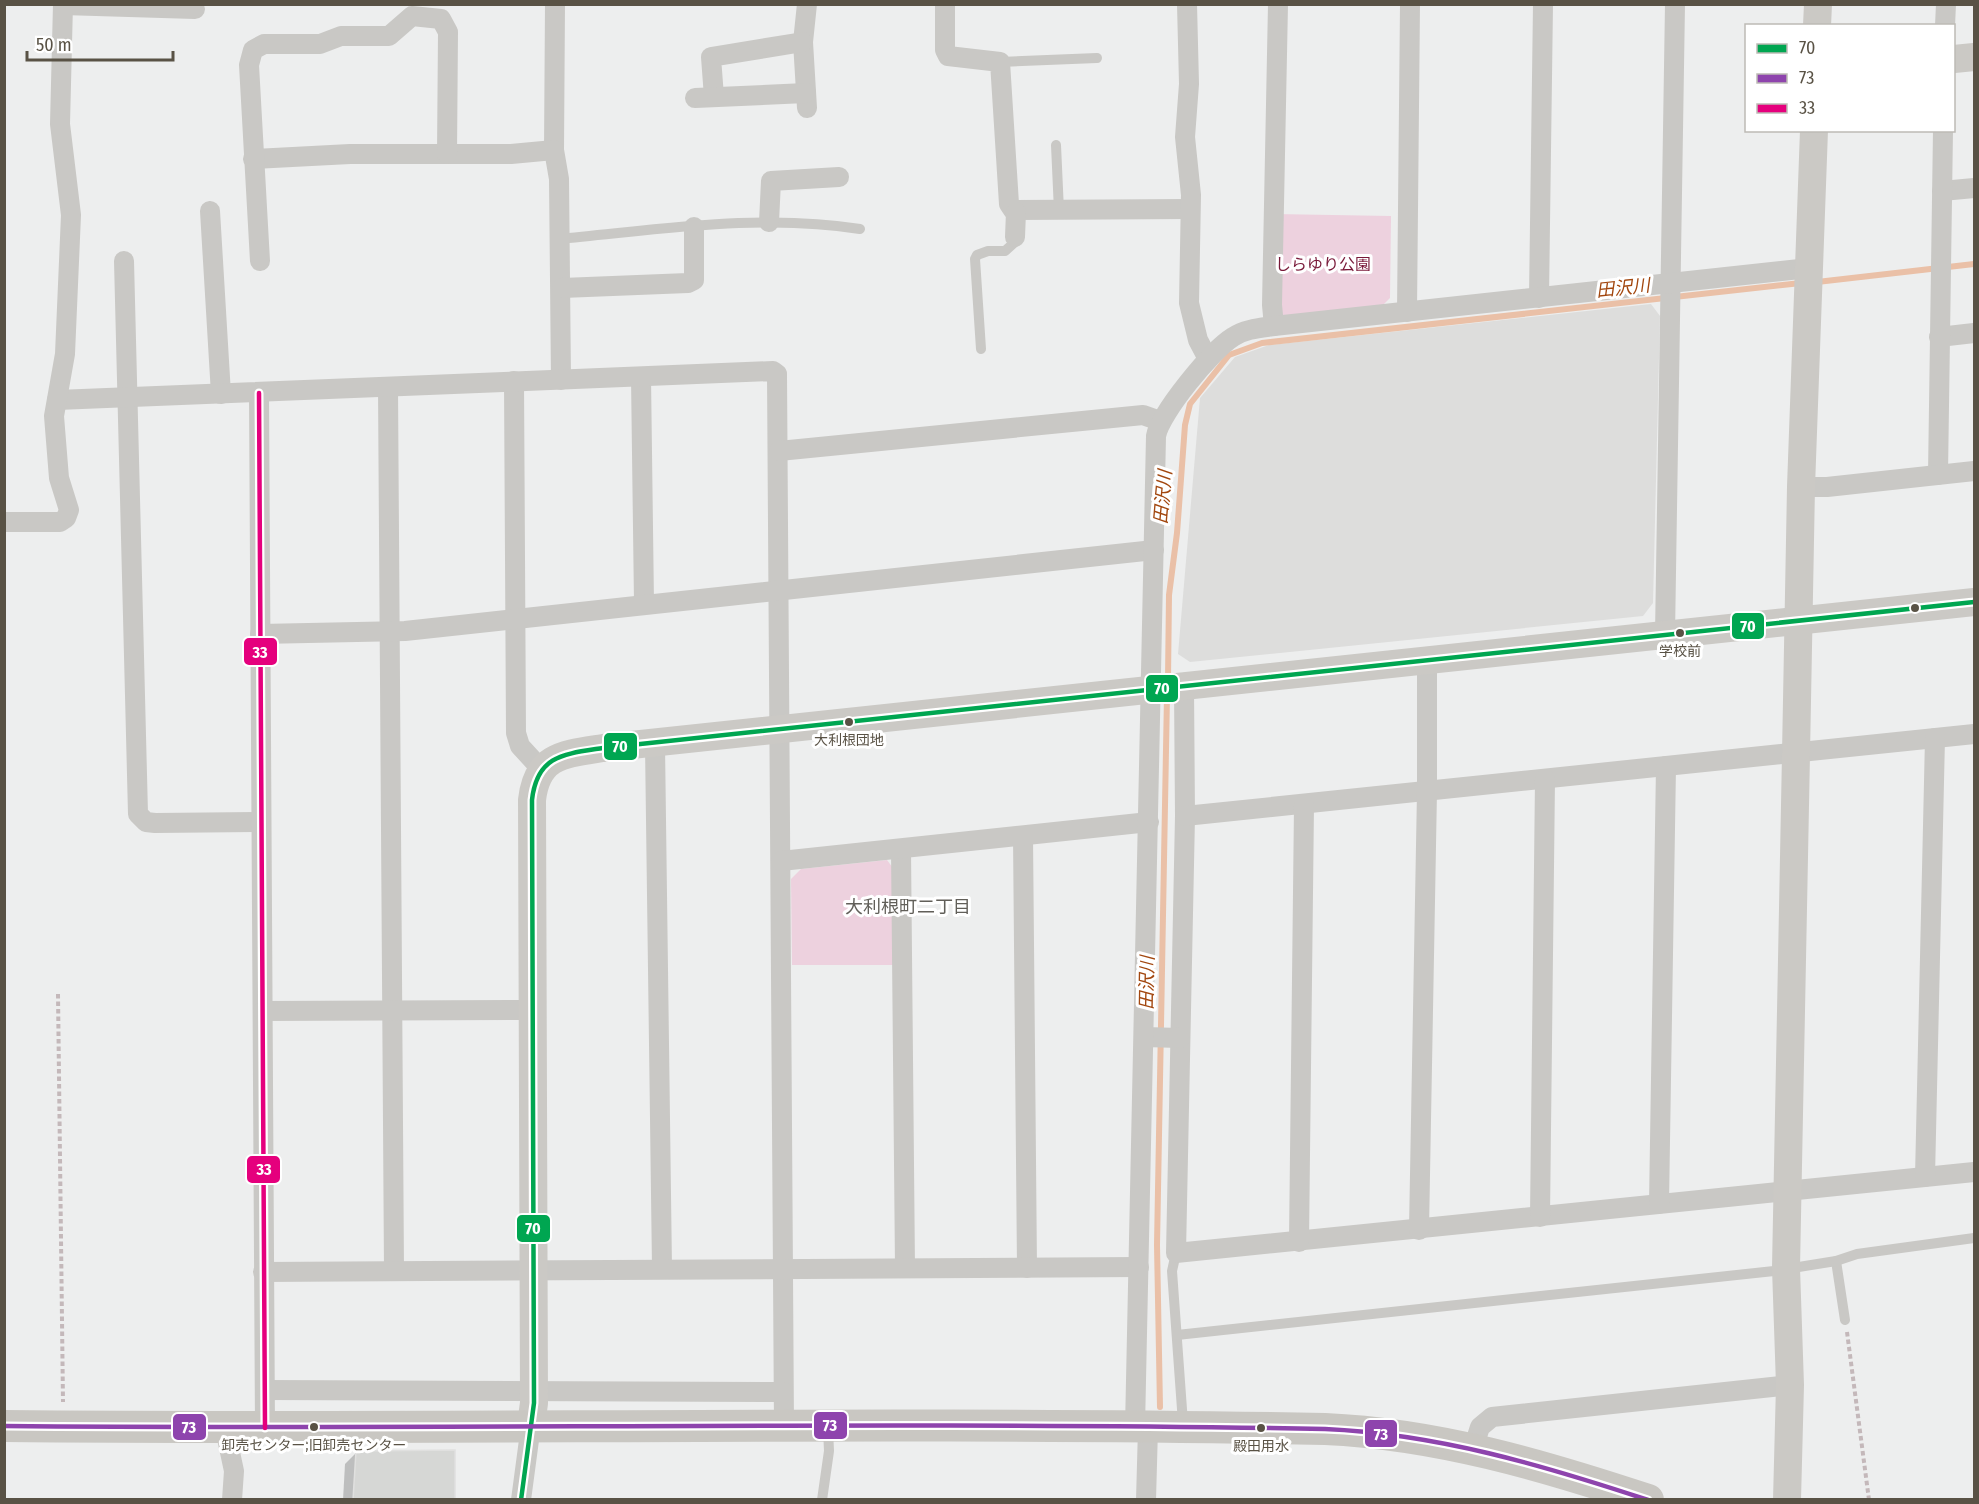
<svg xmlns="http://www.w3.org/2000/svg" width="1979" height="1504" font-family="'Fira Sans Condensed','Noto Sans JP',sans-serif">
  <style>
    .education { fill: #dddddc }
    .green { fill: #edd1de }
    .shadow { fill: #0003 }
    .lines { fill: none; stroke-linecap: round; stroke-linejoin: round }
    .stream { stroke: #eac0a7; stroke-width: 6 }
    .building { fill: #d6d7d5; stroke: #e0e0df; stroke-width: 1.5 }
    .path { stroke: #c4b8ba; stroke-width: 4; stroke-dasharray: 4.5 3; stroke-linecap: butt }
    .lane { stroke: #c9c8c5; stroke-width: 10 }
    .street { stroke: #c9c8c5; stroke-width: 20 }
    .secondary { stroke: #cbc9c5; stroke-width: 28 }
    .primary { stroke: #c9c7c2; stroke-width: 32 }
    .bus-1-casing { stroke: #fff; stroke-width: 9 }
    .bus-2-casing { stroke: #fff; stroke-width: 9 }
    .bus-3-casing { stroke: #fff; stroke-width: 9 }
    .bus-1 { stroke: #00a651; stroke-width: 4.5 }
    .bus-2 { stroke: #8e44ad; stroke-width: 4.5 }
    .bus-3 { stroke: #e5007d; stroke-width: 4.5 }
    .bus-dot { fill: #595245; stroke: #fff; stroke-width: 2 }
    .labels { text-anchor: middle; stroke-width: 6; stroke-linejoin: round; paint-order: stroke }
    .bus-label { font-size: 14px; fill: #595245; stroke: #fff }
    .park-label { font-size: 16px; fill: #781838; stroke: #fff }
    .water-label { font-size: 18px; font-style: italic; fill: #a2470f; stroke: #fff }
    .neighbourhood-label { font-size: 18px; fill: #615f59; stroke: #fff }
    .line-badge { stroke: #fff; stroke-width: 2 }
    .badge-label { font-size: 16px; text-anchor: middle; font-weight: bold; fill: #fff }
  </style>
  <rect width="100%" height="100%" fill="#edeeee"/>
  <!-- education -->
  <polygon class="education" points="1651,304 1660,316 1653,603 1643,616 1190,662 1178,654 1200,398 1235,357 1269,345"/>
  <!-- green -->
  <g class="green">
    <polygon points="1274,214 1391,216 1390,298 1380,308 1284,320 1272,305"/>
    <polygon points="887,860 893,868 893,965 792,965 791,879 801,869"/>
  </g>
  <!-- shadow -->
  <polygon class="shadow" points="357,1452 454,1500 343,1500 345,1464"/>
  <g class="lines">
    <!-- stream -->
    <g class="stream">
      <polyline points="1817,282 1974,264"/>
      <polyline points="1168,679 1169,595 1177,533 1185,425 1190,404 1229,355 1262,343 1801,283"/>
      <polyline points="1160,1407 1157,1245 1167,695"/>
    </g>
  </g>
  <!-- building -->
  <polygon class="building" points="455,1450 455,1500 353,1500 356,1451"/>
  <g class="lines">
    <!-- path -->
    <g class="path">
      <polyline points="58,994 63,1402"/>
      <polyline points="1847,1332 1869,1500"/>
    </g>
    <!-- lane -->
    <g class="lane">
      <polyline points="1000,62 1097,58"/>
      <polyline points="1056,145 1059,211"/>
      <path d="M558,239C658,230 761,213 860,229"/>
      <polyline points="981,349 975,259 977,255 988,251 1005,251 1015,242 1015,237"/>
      <polyline points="1176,1253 1172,1271 1183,1423"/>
      <polyline points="1836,1261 1845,1320"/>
      <polyline points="1177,1335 1774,1271 1836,1261 1857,1254 1974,1238"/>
      <polyline points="822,1500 829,1451 828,1429"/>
    </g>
    <!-- street -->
    <g class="street">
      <polyline points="555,4 554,150 559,179 561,380"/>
      <polyline points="807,4 803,42 807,108"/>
      <polyline points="945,4 945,50 948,56 1000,62 1009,204 1013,210 1190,209"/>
      <polyline points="1187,4 1189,84 1185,137 1191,195 1189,303 1198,340 1208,359"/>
      <polyline points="63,5 195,9"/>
      <polyline points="1945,26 1946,4"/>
      <polyline points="714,97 711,57 803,42"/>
      <polyline points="695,98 806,93"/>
      <polyline points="253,159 350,154 511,154 554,150"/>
      <polyline points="1942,191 1974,188"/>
      <polyline points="210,211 221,394"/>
      <polyline points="769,222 771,181 839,177"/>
      <polyline points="1015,237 1016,212"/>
      <polyline points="124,261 138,814 146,822 155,823 261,822"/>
      <polyline points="260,261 249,65 253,50 264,44 320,44 341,36 389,36 412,16 441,19 448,32 447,154"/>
      <polyline points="562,288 688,283 694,280 694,227"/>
      <polyline points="1539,298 1543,4"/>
      <polyline points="1407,312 1410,4"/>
      <polyline points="1274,326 1272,305 1278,4"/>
      <polyline points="1939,337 1974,333"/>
      <polyline points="641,377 644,603"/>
      <polyline points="514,381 516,733 520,746 542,770"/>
      <polyline points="388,387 394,1270"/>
      <polyline points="259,393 265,1428"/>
      <polyline points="57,400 773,371 777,374 784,1426"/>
      <polyline points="779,451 1143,415 1160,421"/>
      <polyline points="1938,475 1943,130"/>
      <polyline points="1801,487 1827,487 1974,471"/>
      <polyline points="4,522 60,522 66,518 69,510 59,478 54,416 65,354 71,215 60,124 63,4"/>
      <polyline points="260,634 405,631 1154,550"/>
      <polyline points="1665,635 1675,4"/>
      <polyline points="1184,687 1185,816 1176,1253 1974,1172"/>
      <polyline points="655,745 662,1268"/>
      <polyline points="1185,816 1974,734"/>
      <polyline points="1023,836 1027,1268"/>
      <polyline points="901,849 905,1268"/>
      <polyline points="781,861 1149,822"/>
      <polyline points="263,1011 532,1010"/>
      <polyline points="1144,1037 1180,1038"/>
      <polyline points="1925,1177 1935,738"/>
      <polyline points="1659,1204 1666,766"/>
      <polyline points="1540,1217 1545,779"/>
      <polyline points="1419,1230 1427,791 1427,661"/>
      <polyline points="1299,1242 1304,805"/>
      <polyline points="263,1272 1139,1267"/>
      <polyline points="265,1390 783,1392"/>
      <path d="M1135,1428L1156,436C1160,413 1212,350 1233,337C1245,329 1260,328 1274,326L1809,268"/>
      <polyline points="225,1429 234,1471 232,1500"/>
      <polyline points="1473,1449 1480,1427 1492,1417 1790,1385"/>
      <polyline points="521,1500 531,1425"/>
      <polyline points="1146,1500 1148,1428"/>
    </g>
    <!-- secondary -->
    <g class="secondary">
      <polyline points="1817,26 1818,4"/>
      <polyline points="1954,59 1974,57"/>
      <path d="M531,1425L534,1403L532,800C537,755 564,754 603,748L1974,602"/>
      <polyline points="1787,1500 1790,1385 1786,1268 1796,754 1801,487 1814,130"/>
    </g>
    <!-- primary -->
    <path class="primary" d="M4,1426C444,1430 885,1421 1325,1429C1437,1434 1542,1465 1648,1500"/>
    <defs>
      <path id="bus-1" d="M521,1500L534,1403L532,800C537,755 564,754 603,748L1974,602"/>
      <path id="bus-2" d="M4,1426C444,1430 885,1421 1325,1429C1437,1434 1542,1465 1648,1500"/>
      <polyline id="bus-3" points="259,393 265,1428"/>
    </defs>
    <!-- bus-1 casing -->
    <use href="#bus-1" class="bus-1-casing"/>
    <!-- bus-2 casing -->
    <use href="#bus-2" class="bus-2-casing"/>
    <!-- bus-3 casing -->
    <use href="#bus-3" class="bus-3-casing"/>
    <!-- bus-1 -->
    <use href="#bus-1" class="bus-1"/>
    <!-- bus-2 -->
    <use href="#bus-2" class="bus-2"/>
    <!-- bus-3 -->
    <use href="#bus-3" class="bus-3"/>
  </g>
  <!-- markers -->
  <g class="bus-dot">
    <circle cx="1915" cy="608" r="5"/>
    <circle cx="1680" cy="633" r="5"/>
    <circle cx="849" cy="722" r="5"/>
    <circle cx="314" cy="1427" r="5"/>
    <circle cx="1261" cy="1428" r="5"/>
  </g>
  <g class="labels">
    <!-- bus labels -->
    <g class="bus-label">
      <text x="1680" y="656">学校前</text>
      <text x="849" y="745">大利根団地</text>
      <text x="314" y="1450">卸売センター;旧卸売センター</text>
      <text x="1261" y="1451">殿田用水</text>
    </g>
    <!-- park labels -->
    <g class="park-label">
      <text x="1323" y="270">しらゆり公園</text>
    </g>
    <!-- water labels -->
    <g class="water-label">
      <text transform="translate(1623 288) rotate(-6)" y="6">田沢川</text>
      <text transform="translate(1163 497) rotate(-85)" y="6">田沢川</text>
      <text transform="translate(1147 983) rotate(-89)" y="6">田沢川</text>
    </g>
    <!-- neighbourhood labels -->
    <g class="neighbourhood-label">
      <text x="908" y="913">大利根町二丁目</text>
    </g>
  </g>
  <g class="line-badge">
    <rect x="1731" y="612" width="34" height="28" rx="6" fill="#00a651"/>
    <rect x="243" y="637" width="35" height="29" rx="6" fill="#e5007d"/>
    <rect x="1145" y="674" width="34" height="29" rx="6" fill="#00a651"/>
    <rect x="603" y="732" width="35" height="29" rx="6" fill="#00a651"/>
    <rect x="246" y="1155" width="35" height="29" rx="6" fill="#e5007d"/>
    <rect x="516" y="1214" width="35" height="29" rx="6" fill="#00a651"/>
    <rect x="813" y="1411" width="35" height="29" rx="6" fill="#8e44ad"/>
    <rect x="172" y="1413" width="35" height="28" rx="6" fill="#8e44ad"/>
    <rect x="1364" y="1419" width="34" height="29" rx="6" fill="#8e44ad"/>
  </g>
  <g class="badge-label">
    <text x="1748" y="632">70</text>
    <text x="260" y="658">33</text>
    <text x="1162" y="694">70</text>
    <text x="620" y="752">70</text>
    <text x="264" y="1175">33</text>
    <text x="533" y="1234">70</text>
    <text x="830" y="1431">73</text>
    <text x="189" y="1433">73</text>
    <text x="1381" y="1440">73</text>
  </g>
  <!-- border -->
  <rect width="1979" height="1504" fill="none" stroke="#595245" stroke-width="12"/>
  <!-- legend -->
  <rect x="1745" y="24" width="210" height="108" fill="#ffffff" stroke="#bdbab5" stroke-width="1.5"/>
  <rect x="1757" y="44" width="30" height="9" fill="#00a651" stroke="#bdbab5" stroke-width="1.5"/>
  <text x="1799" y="54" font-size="18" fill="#595245">70</text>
  <rect x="1757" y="74" width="30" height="9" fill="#8e44ad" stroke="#bdbab5" stroke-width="1.5"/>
  <text x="1799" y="84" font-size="18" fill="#595245">73</text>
  <rect x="1757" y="104" width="30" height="9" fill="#e5007d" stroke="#bdbab5" stroke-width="1.5"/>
  <text x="1799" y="114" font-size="18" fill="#595245">33</text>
  <!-- scale -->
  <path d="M27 51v9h146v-9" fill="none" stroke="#595245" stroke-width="3"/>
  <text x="36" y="51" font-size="18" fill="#595245" stroke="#ffffff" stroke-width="4.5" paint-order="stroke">50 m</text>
</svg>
